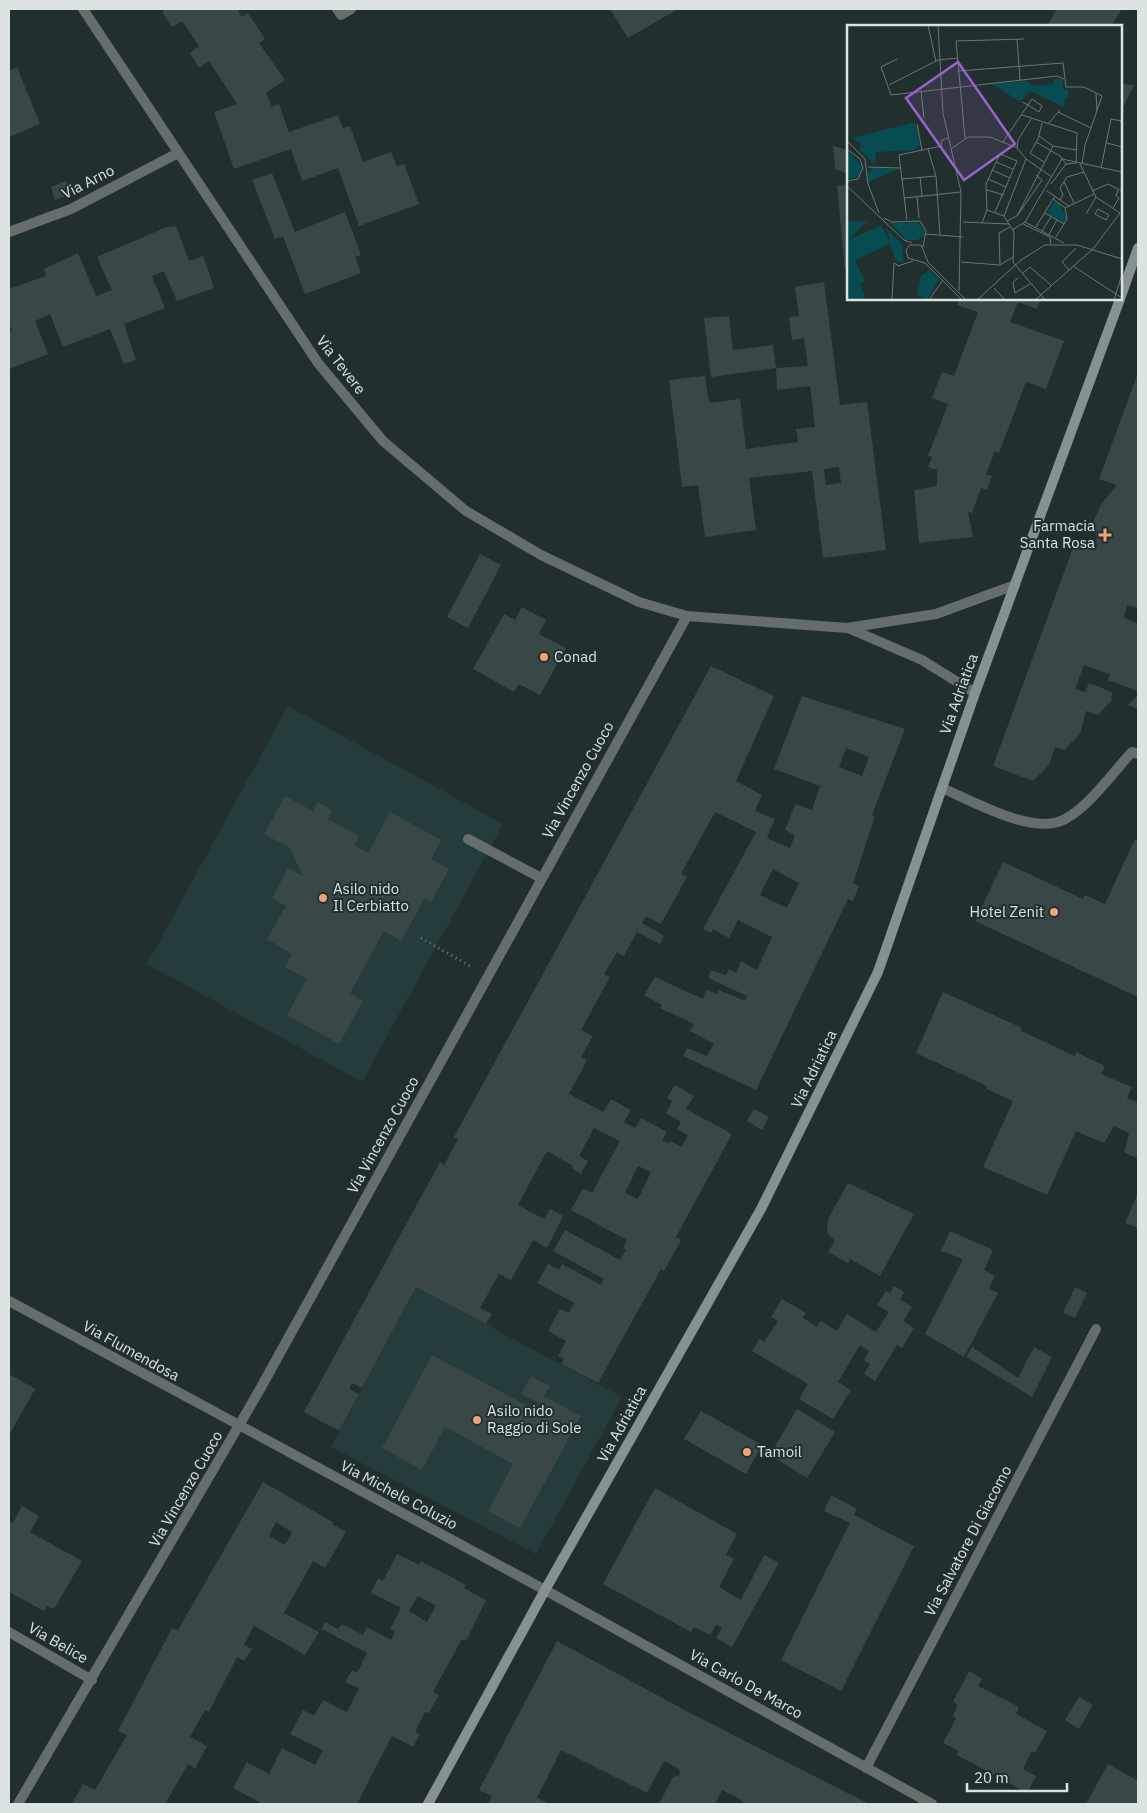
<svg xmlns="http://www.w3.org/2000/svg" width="1147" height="1813" font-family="'IBM Plex Sans',sans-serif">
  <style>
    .built { fill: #263b3c }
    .building { fill: #394747; fill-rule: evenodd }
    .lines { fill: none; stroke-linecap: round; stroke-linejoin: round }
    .path { stroke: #717c7c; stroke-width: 3; stroke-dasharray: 1 4; stroke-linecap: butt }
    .lane { stroke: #666d6d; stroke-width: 10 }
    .street { stroke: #666d6d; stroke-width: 10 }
    .secondary { stroke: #869191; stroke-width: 10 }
    .poi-dot { fill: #efa378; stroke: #222f2f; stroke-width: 2 }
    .labels { text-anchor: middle; stroke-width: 4; stroke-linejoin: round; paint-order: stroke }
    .street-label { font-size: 15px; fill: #dbe3e3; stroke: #222f2f }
    .poi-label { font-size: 15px; fill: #dbe3e3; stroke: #222f2f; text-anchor: start }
    .inset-road { fill: none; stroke: #6c7777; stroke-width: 1 }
    .view { fill: #9863ca; fill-opacity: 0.15; stroke: #9863ca; stroke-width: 2.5 }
    .inset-edge { fill: none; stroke: #dbe3e3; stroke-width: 2.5 }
  </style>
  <rect width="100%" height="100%" fill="#222f2f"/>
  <!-- built -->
  <g class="built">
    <polygon points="288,706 503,824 362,1082 147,964"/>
    <polygon points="416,1287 622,1397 536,1554 331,1447"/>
  </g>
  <!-- building -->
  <g class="building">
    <polygon points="166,9 237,9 242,17 248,13 265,39 259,43 285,80 266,93 272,107 279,104 289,132 338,115 343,128 350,126 363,162 391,152 397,166 404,164 419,204 359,226 338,168 302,181 291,149 234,169 214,112 237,104 209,61 199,68 190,53 199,46 182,21 172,27 162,12"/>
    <polygon points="610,9 678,9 628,38"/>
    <polygon points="1057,9 1122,9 1111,26 1052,26 1048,24"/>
    <polygon points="17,67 40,124 9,137 9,71"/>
    <polygon points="1121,84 1134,85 1122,109 1124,111 1121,119"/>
    <polygon points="833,146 848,150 848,174 835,169"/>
    <polygon points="272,173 295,232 345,212 361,255 355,257 361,273 305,294 283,236 275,239 252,180"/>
    <polygon points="66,181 71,194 55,200 51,187"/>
    <polygon points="848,185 848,270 845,269 837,186"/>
    <polygon points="176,226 189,261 203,256 214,288 177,301 164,271 152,276 165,308 124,324 136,360 124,364 110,329 63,347 50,314 35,321 48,354 9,369 9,333 12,332 9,322 9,289 46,276 44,269 78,253 96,296 112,290 97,257 167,227"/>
    <path d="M824,282L840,405L867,402L886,550L823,558L812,471L749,478L756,530L705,537L698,485L682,487L669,380L705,376L709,403L740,399L746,449L798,442L796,429L815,427L810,386L777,390L776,368L808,366L804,338L792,340L789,317L799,316L795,287ZM839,467L841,483L826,485L824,469Z"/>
    <polygon points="959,299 1041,299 1037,309 1018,302 1010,322 1064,341 1046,389 1026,382 999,453 995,451 986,474 992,476 987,490 981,488 972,513 968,512 973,537 919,543 914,490 937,486 937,470 928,467 932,457 928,456 948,404 932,398 942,372 954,376 978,312 957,305"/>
    <polygon points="729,316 733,350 773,345 776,368 711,377 704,318"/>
    <polygon points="1138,373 1138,608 1127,605 1124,618 1138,623 1138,691 1108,680 1110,674 1084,665 1075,689 1085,692 1089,683 1112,692 1111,701 1098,715 1086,711 1080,734 1064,750 1055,747 1049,765 1033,781 993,766 1076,540 1097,547 1094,520 1102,503 1117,485 1099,479"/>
    <polygon points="480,554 501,565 468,628 447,617"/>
    <polygon points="522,607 546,620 539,634 566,648 540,695 519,684 514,692 473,669 504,614 515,620"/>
    <path d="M711,666L774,696L736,781L762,795L755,811L775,819L767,838L790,848L795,835L785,830L795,804L812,810L820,786L774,769L802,696L905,729L872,815L875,816L853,883L859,886L853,901L848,899L756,1090L683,1056L687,1048L707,1056L714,1044L690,1031L694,1024L660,1008L662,1005L644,995L655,977L703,999L706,990L717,994L719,990L745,1001L747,996L708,978L711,970L726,975L729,969L736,973L741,961L757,970L772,937L738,920L729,938L713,929L711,933L703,929L756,832L715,812L681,874L687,877L661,924L646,916L642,923L664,936L660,944L637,932L624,956L617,952L604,974L610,977L581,1030L593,1036L581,1057L587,1060L569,1094L603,1112L611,1099L631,1110L624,1122L635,1128L641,1118L667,1132L662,1140L668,1143L670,1141L682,1147L688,1135L677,1129L681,1122L666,1113L672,1101L667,1098L675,1085L694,1096L686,1109L732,1134L676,1237L681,1240L664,1271L661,1269L598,1383L561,1364L564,1358L558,1356L566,1341L548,1331L560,1309L569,1313L574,1303L537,1283L548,1264L559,1270L562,1264L601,1285L604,1279L553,1251L565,1230L620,1260L626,1250L623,1248L627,1240L571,1210L583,1188L592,1193L620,1141L594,1128L579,1156L588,1161L581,1174L572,1168L573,1166L547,1151L518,1205L544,1219L550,1209L563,1216L547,1248L533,1240L511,1280L499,1274L480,1308L492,1314L486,1324L416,1287L362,1388L352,1383L349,1389L359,1394L339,1431L304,1412L440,1162L444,1165L458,1139L454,1137ZM846,748L869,757L862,776L839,767ZM773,869L799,883L787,908L760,895ZM638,1166L651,1172L638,1199L625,1193Z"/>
    <polygon points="1138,695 1138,709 1128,705"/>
    <polygon points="285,796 313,811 318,802 332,810 328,819 359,836 354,845 368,853 390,812 441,840 431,859 449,869 431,902 425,898 401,941 384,931 350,993 363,1001 339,1044 287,1015 307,979 285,967 292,954 267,939 286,906 272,898 288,868 303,876 290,848 264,834"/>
    <polygon points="1135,839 1138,841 1138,997 975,921 1003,862 1083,899 1085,895 1105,904"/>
    <polygon points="943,992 1022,1028 1021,1031 1075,1056 1076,1052 1105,1066 1101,1074 1132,1087 1127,1098 1138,1103 1138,1159 1124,1152 1129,1133 1114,1126 1104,1143 1076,1131 1047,1195 983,1167 1013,1101 986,1089 987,1086 916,1053"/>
    <polygon points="754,1109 769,1117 762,1130 747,1121"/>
    <polygon points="848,1183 914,1214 880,1276 850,1259 848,1263 828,1252 835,1241 827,1233 828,1219"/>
    <polygon points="1138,1193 1138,1228 1125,1223"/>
    <polygon points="950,1231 993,1250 984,1270 995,1276 989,1288 998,1293 964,1357 925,1334 963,1259 941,1251"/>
    <polygon points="894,1286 904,1292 900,1299 912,1307 903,1321 914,1328 902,1348 897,1345 875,1381 864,1374 870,1364 864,1360 869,1351 860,1345 838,1382 851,1390 833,1419 799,1399 808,1384 752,1351 759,1339 764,1342 778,1321 771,1317 782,1299 806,1313 803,1318 817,1327 821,1321 837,1331 847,1314 876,1332 889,1312 877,1305 886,1291 890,1293"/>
    <polygon points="1075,1287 1087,1293 1075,1318 1063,1313"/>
    <polygon points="972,1347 1018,1378 1034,1347 1052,1357 1032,1397 966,1357"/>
    <polygon points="432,1355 537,1411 541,1404 521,1394 531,1376 550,1386 544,1396 581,1416 520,1528 488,1511 513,1464 445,1427 422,1470 382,1448"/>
    <polygon points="9,1374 35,1389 9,1435"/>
    <polygon points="797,1409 835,1432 807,1478 770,1455"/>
    <polygon points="701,1411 762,1445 746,1474 684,1439"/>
    <path d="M263,1482L333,1522L332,1524L346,1532L325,1568L313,1561L284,1613L319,1632L305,1655L254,1626L244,1645L252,1649L244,1661L237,1657L209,1712L205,1710L190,1737L207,1746L195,1769L188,1764L165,1804H72L83,1784L95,1790L127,1735L118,1731L172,1628L178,1630ZM276,1522L292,1532L285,1545L269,1536Z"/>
    <polygon points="655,1488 737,1534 726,1555 734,1559 719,1587 741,1600 764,1555 779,1563 732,1647 716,1638 722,1628 716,1625 710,1635 694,1627 691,1632 603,1584"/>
    <polygon points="831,1495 857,1509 854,1515 914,1546 841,1691 781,1660 850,1523 824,1511"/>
    <polygon points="22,1506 39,1516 30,1532 82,1561 54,1609 47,1606 44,1611 9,1592 9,1521 13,1523"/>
    <path d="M397,1554L419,1565L421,1561L466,1585L464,1588L486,1600L466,1641L462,1639L433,1692L439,1695L429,1713L425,1712L415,1732L420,1734L413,1747L392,1736L357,1804H263L233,1788L247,1762L269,1774L282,1748L315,1765L323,1750L290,1734L303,1710L314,1716L323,1700L347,1712L359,1688L345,1682L352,1670L357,1673L367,1653L322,1629L325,1622L338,1629L342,1624L363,1635L367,1627L391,1640L395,1632L390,1629L401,1608L371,1593L378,1578L383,1581ZM418,1596L436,1606L427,1622L409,1611Z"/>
    <polygon points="557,1641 692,1714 869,1804 742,1804 743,1801 722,1790 715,1804 659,1804 673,1777 680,1775 679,1769 664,1761 647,1793 561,1750 537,1798 550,1804 488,1804 492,1796 479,1790"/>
    <polygon points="969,1671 982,1679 978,1686 1019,1707 1016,1714 1047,1731 1035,1753 1032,1751 1023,1769 1036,1776 1027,1793 957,1755 959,1751 943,1743 956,1718 953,1716 958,1705 953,1702"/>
    <polygon points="1079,1697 1093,1705 1079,1729 1065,1720"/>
    <polygon points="1108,1764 1138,1781 1138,1804 1086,1804"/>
  </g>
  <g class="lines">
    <!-- path -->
    <polyline class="path" points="421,938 470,966"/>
    <!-- lane -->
    <polyline class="lane" points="468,839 541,878"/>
    <!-- street -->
    <g class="street">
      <polyline points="83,9 318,363 383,441 466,511 541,555 639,602 687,616 847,628 936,614 1015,585"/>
      <polyline points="337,9 341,15 351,9"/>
      <polyline points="9,232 71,209 178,153"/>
      <polyline points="848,628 922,660 975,693"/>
      <path d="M942,788C970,800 1027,832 1058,822C1084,814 1113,772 1132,752L1138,754"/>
      <polyline points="9,1301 545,1590 932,1804"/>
      <polyline points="9,1632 92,1680"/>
      <polyline points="866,1768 1096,1329"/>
      <polyline points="18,1804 259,1391 687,616"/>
    </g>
    <!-- secondary -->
    <g class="secondary">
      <polyline points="1121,296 1138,248"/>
      <polyline points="428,1804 545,1590 761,1209 878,972 975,693 1120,299"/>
    </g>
  </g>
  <!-- markers -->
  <g class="poi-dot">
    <path d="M1102.5 527.5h5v5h5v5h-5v5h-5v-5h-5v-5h5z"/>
    <circle cx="544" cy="657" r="5"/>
    <circle cx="323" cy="898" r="5"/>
    <circle cx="1054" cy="912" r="5"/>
    <circle cx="477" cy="1420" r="5"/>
    <circle cx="747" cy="1452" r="5"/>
  </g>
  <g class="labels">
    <!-- street labels -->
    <g class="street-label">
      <text transform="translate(88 182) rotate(-27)" y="5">Via Arno</text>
      <text transform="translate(341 365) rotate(52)" y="5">Via Tevere</text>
      <text transform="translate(959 694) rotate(-70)" y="5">Via Adriatica</text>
      <text transform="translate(578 780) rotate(-61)" y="5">Via Vincenzo Cuoco</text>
      <text transform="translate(814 1069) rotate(-64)" y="5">Via Adriatica</text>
      <text transform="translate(383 1135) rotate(-61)" y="5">Via Vincenzo Cuoco</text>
      <text transform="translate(131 1351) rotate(29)" y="5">Via Flumendosa</text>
      <text transform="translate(622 1424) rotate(-61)" y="5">Via Adriatica</text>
      <text transform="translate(186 1489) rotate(-60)" y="5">Via Vincenzo Cuoco</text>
      <text transform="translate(399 1495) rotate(28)" y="5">Via Michele Coluzio</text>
      <text transform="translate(968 1541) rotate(-62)" y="5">Via Salvatore Di Giacomo</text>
      <text transform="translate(58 1643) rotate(30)" y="5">Via Belice</text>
      <text transform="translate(746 1684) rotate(29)" y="5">Via Carlo De Marco</text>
    </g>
    <!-- poi labels -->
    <g class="poi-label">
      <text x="1095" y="531" text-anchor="end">Farmacia<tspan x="1095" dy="17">Santa Rosa</tspan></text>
      <text x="554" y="662">Conad</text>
      <text x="333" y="894">Asilo nido<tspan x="333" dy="17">Il Cerbiatto</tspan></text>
      <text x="1044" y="917" text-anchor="end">Hotel Zenit</text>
      <text x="487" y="1416">Asilo nido<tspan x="487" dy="17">Raggio di Sole</tspan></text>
      <text x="757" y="1457">Tamoil</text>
    </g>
  </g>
  <!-- overview -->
  <g transform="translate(847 25)">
    <rect width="275" height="275" fill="#222f2f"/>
    <path d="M209,53L216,55V64H221V73H218L217,82L183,66L173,77L146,59L180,56L186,61L205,59ZM68,97L73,119L68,125L29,127L28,140L13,125L14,118L4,113ZM0,125L15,141L12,151L0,155ZM27,143L52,144L21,157V148ZM208,176L213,180L220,193L217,198L200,188ZM0,191L2,196L15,197L22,194L2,215L34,200L43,219L8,235L18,257L13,259L19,275H0ZM43,198L70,197L77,205V211L70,215H60ZM39,203L56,220V238L48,235ZM82,245L92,254L80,275L70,270L74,251Z" fill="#074c50"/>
    <path class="inset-road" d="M81,0L89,37M91,0L96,88L114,167L112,266M170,14L173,55M50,34L34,42L44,70L210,51L217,54M111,46L216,38L219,62H237L255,71L238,120L235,139M42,60L91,35L110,33M74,66L77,93M249,69L250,86M211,87L244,103M175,90L230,108L229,138M195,98L191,114L183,128L197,137M70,99L75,125M201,99L213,85M192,111L206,121M118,113L109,16L177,14M0,116L18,134L21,159L32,188M156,117L181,80L192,87L195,81L185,74L181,80L175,77M189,117L213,131L219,139M260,118L275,122M170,123L171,115L184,94M0,124L13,134L16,143L11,154L0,156M81,124L89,151L93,210M104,124L121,112H143L170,123L179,134L205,152M149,137L166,144M233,139L249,172L273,188M21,142L53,143M254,143L264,94L275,96M145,145L163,153M73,152L75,171M55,154L89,151M141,154L159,162M217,157L227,178M204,159L219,139L229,138M0,161L57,215L65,218M140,165L157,170M200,166L222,181M245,166L261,159L275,166M70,172L72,193M208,172L206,174L218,183L247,169M58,173L114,167M213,175L216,170L213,163L220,152L237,147M266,183L272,173L269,171L271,165M251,184L262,190L259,195L248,189ZM140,185L157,191M198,188L217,199M239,189L249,172M157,191L167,207L166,237L198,275M157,191L179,134M170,191L195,155L189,150M37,193L45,197L73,196L79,206L76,222M60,195L52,130L94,121L95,115L101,113M160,196L170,191L206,121L229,125M116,197L162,199M178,197L217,218M135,198L140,185L139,159L153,129L170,136L148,187M176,199L203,212L204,219M189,202L206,174M165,205L178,197L215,134L275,147M195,206L204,192M79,209L116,212M202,209L210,195M209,212L220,194L218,183M114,237L153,240L166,232M153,240L152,208L163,202M51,241L66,236M226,241L275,273M222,245L215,237L229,223M176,248L183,242L204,260M171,253L166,257L168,268L183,259M147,263L158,275M45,275L47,238L52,241M82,275L96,255M115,275L78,238L61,233L59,225L63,220H74L81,237L119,275M130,275L174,235L198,220H230L275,234M188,275L246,224L273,188M267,275L275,249"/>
    <path class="view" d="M111,37L168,119L117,155L59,73Z"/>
    <rect width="275" height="275" class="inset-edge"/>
  </g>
  <!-- border -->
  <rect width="1147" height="1813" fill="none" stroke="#dbe3e3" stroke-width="20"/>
  <!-- scale -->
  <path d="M967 1783v8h100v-8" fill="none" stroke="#dbe3e3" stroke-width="2.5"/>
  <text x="974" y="1783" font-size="15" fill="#dbe3e3" stroke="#222f2f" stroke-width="4" paint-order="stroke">20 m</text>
</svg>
